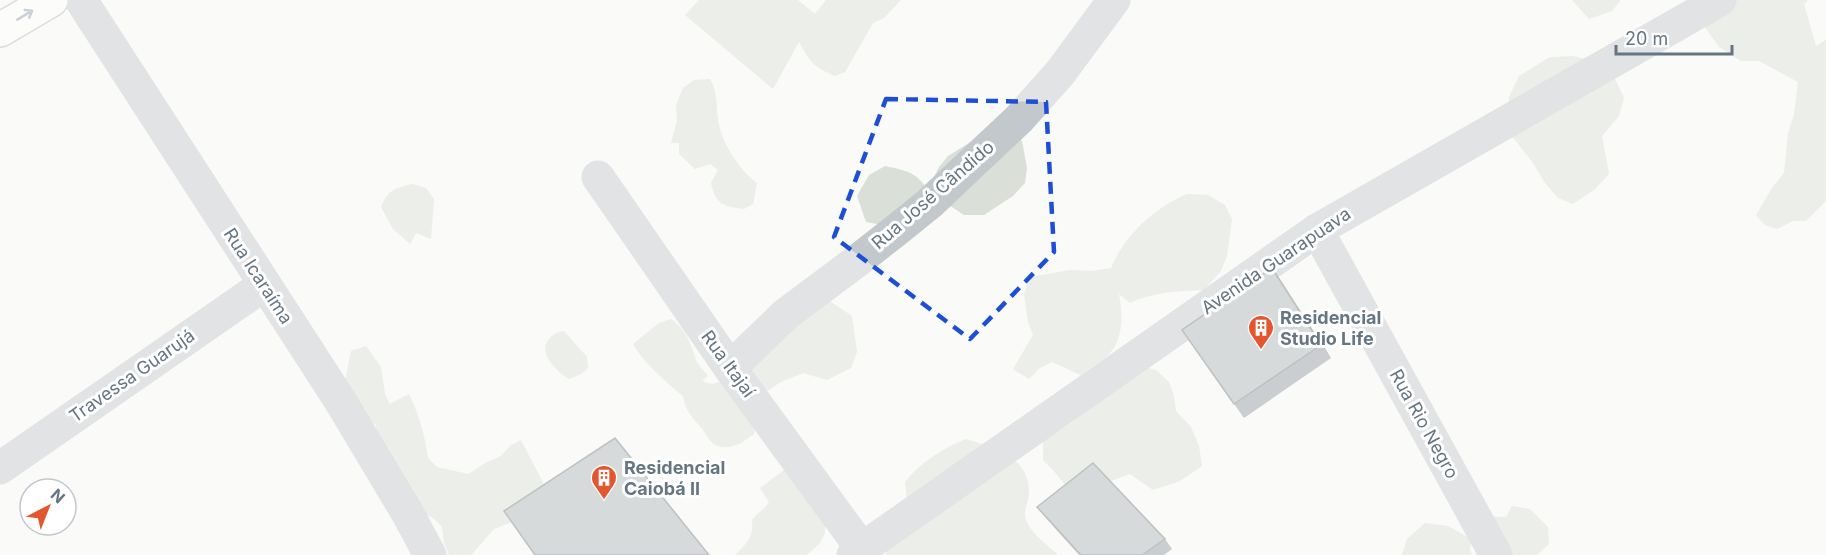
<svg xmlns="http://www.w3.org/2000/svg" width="1826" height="555" font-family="Inter,sans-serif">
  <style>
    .green { fill: #dadfd7 }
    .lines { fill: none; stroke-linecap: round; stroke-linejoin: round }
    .primary-casing { stroke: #b5babe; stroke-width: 36 }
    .minor { stroke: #c3c8cc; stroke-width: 33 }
    .primary { stroke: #fff; stroke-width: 33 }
    .wall { fill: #929a9f }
    .shaded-wall { fill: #777d82 }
    .building { fill: #aab3b9; stroke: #777d82; stroke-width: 1.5 }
    .oneway { stroke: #939fa8 }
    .marked { fill: none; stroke: #1d4ed8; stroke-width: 4.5; stroke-dasharray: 12 8; stroke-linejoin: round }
    .labels { text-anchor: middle; stroke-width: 6; stroke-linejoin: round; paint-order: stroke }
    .street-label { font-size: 18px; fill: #657683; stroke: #fff }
    .poi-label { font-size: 18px; font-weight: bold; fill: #657683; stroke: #fff; text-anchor: start }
  </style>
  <rect width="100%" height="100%" fill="#fafaf8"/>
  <!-- green -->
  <g class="green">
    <path d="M699,0H798L815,14L826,0H901L884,18L873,23L845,72L835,76C812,66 811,63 799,42L773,89L685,15Z"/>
    <polygon points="1572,0 1621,0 1612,11 1589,19"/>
    <polygon points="1696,0 1808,0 1804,4 1816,46 1826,40 1826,201 1806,221 1793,221 1777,229 1765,225 1756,215 1772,188 1784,173 1788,133 1794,115 1798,82 1759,61 1741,61 1719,47 1702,23"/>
    <polygon points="1573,56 1608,64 1624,98 1619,116 1602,136 1609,174 1595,189 1573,204 1558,198 1545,183 1533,163 1511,135 1507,122 1509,97 1519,76 1550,57"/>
    <path d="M710,79C718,92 716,106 718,120C721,142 740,171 757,183L753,204L744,209C723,206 716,205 711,183L718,170L710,164L695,169L679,154V143H671L677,120L676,105L683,88L694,80Z"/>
    <polygon points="1009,128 1022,141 1027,168 1025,183 1013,196 984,215 964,215 946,203 933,179 939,167 948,156 980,136"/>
    <path d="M885,166C908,171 917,172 930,193L899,228L866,222L857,196L869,175Z"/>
    <path d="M412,184L426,188L434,199L431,239L416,233L410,244L393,229L381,207C388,190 395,188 412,184Z"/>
    <path d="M1187,194L1208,195L1225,205L1232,219L1227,256L1221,271L1204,290C1178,291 1153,292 1130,303L1119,294C1123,316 1124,342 1105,358C1097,364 1089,368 1081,375L1052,362L1040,368L1029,379L1013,369L1033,335L1028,322L1024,294L1030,277L1070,270L1092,271L1111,268C1125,235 1154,208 1187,194Z"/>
    <path d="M816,292L852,316L857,352L851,368L827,380L803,373L781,382L754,399L757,412L754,434C744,442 727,453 714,444C709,441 706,433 702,429C693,418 685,410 683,396C667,383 643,362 633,344L659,323L671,319C687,330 690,343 696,360C698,366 705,371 708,376L702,381L712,384L722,381L730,368Z"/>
    <path d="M564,331L587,357L588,368L581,374L569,379C557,372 535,351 551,337C554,333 560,332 564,331Z"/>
    <path d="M366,346L381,367L385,394L390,404L409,394C419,415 425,436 428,458L437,467L468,474L487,462L501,456L510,446L521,440L550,496L512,522L494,529L471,555H449L444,543L442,527L433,518L413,509L375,443L376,425L341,402L351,351Z"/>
    <polygon points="1127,363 1156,370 1169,382 1174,396 1176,411 1191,427 1199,446 1202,466 1180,481 1153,490 1130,474 1108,482 1067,487 1053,470 1043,460 1043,441 1073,422"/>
    <path d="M966,439C993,448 1029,456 1029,492C1029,500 1024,509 1025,516C1028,532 1047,544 1058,555H886L887,531L907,500L905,482C920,463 943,448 966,439Z"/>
    <path d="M784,470L825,521V533L820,543L807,555H735C747,543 754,537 752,520C757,513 765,510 769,502L760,488Z"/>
    <polygon points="1512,506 1530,509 1548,527 1549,544 1537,555 1500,555 1471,540 1470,551 1472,555 1402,555 1407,539 1425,523 1448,526 1471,539 1486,516 1506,517"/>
  </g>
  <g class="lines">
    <defs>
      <polyline id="primary" points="0,30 51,0"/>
    </defs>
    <!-- primary casing -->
    <use href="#primary" class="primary-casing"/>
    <!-- minor -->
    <g class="minor">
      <polyline points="81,0 341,402 408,514 430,555"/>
      <polyline points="598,177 730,368 862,549"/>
      <polyline points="1317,230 1496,555"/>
      <polyline points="730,368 786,314 857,261 899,228 930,203 971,164 1019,119 1060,73 1114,0"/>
      <polyline points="0,468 264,285"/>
      <polyline points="853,555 1317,230 1720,0"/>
    </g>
    <!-- primary -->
    <use href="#primary" class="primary"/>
  </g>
  <!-- wall -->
  <g class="wall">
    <polygon points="1272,268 1331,358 1244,418 1182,330"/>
    <polygon points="1037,507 1165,539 1172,549 1164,555 1079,555 1045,517"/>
  </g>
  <!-- shaded-wall -->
  <polygon class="shaded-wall" points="1272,268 1281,281 1331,358 1321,345"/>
  <!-- building -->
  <g class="building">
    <polygon points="1272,268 1321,345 1234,404 1182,330"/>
    <polygon points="615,438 709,555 535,555 504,511"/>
    <polygon points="1093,463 1165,539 1142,555 1081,555 1037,507"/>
  </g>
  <!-- one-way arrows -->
  <defs><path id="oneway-shaft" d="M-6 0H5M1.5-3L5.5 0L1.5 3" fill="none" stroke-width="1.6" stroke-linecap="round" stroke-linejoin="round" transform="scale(1.5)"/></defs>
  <use class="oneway" href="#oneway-shaft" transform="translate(25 15) rotate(-31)"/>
  <!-- marked area -->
  <path d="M0 0H1826V555H0ZM886,99L1046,102L1054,252L970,339L834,237Z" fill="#fafaf8" fill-opacity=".55" fill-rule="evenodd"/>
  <path class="marked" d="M886,99L1046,102L1054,252L970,339L834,237Z"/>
  <!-- icons -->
  <defs>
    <symbol id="building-pin" viewBox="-11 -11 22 30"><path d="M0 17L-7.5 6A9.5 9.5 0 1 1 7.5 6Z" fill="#e4572e" stroke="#fff"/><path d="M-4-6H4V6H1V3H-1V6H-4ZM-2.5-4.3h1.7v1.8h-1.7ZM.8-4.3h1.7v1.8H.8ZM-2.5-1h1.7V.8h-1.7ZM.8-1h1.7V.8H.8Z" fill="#fff"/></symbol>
  </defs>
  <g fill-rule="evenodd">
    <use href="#building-pin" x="1246" y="313" width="30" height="40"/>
    <use href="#building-pin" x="589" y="463" width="30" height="40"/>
  </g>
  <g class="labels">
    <!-- street labels -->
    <g class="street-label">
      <text transform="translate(933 195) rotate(-41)" y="6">Rua José Cândido</text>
      <text transform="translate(1276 261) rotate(-34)" y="6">Avenida Guarapuava</text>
      <text transform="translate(258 276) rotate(57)" y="6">Rua Icaraíma</text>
      <text transform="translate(728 364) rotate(54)" y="6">Rua Itajaí</text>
      <text transform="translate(132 376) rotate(-35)" y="6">Travessa Guarujá</text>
      <text transform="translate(1424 424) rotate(61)" y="6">Rua Rio Negro</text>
    </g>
    <!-- poi labels -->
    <g class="poi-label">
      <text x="1280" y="324">Residencial<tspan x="1280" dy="21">Studio Life</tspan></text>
      <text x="624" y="474">Residencial<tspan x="624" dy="21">Caiobá II</tspan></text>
    </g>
  </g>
  <!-- north arrow -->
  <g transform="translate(48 507) rotate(42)"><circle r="28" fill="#ffffff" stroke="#c1c8cd" stroke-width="1.5"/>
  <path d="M0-4.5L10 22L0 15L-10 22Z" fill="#e4572e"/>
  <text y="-9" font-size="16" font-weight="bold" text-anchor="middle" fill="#657683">N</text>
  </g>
  <!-- scale -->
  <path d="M1616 45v9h116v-9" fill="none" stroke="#657683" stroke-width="3"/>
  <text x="1625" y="45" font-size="18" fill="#657683" stroke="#ffffff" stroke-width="4.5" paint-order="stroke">20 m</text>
</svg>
